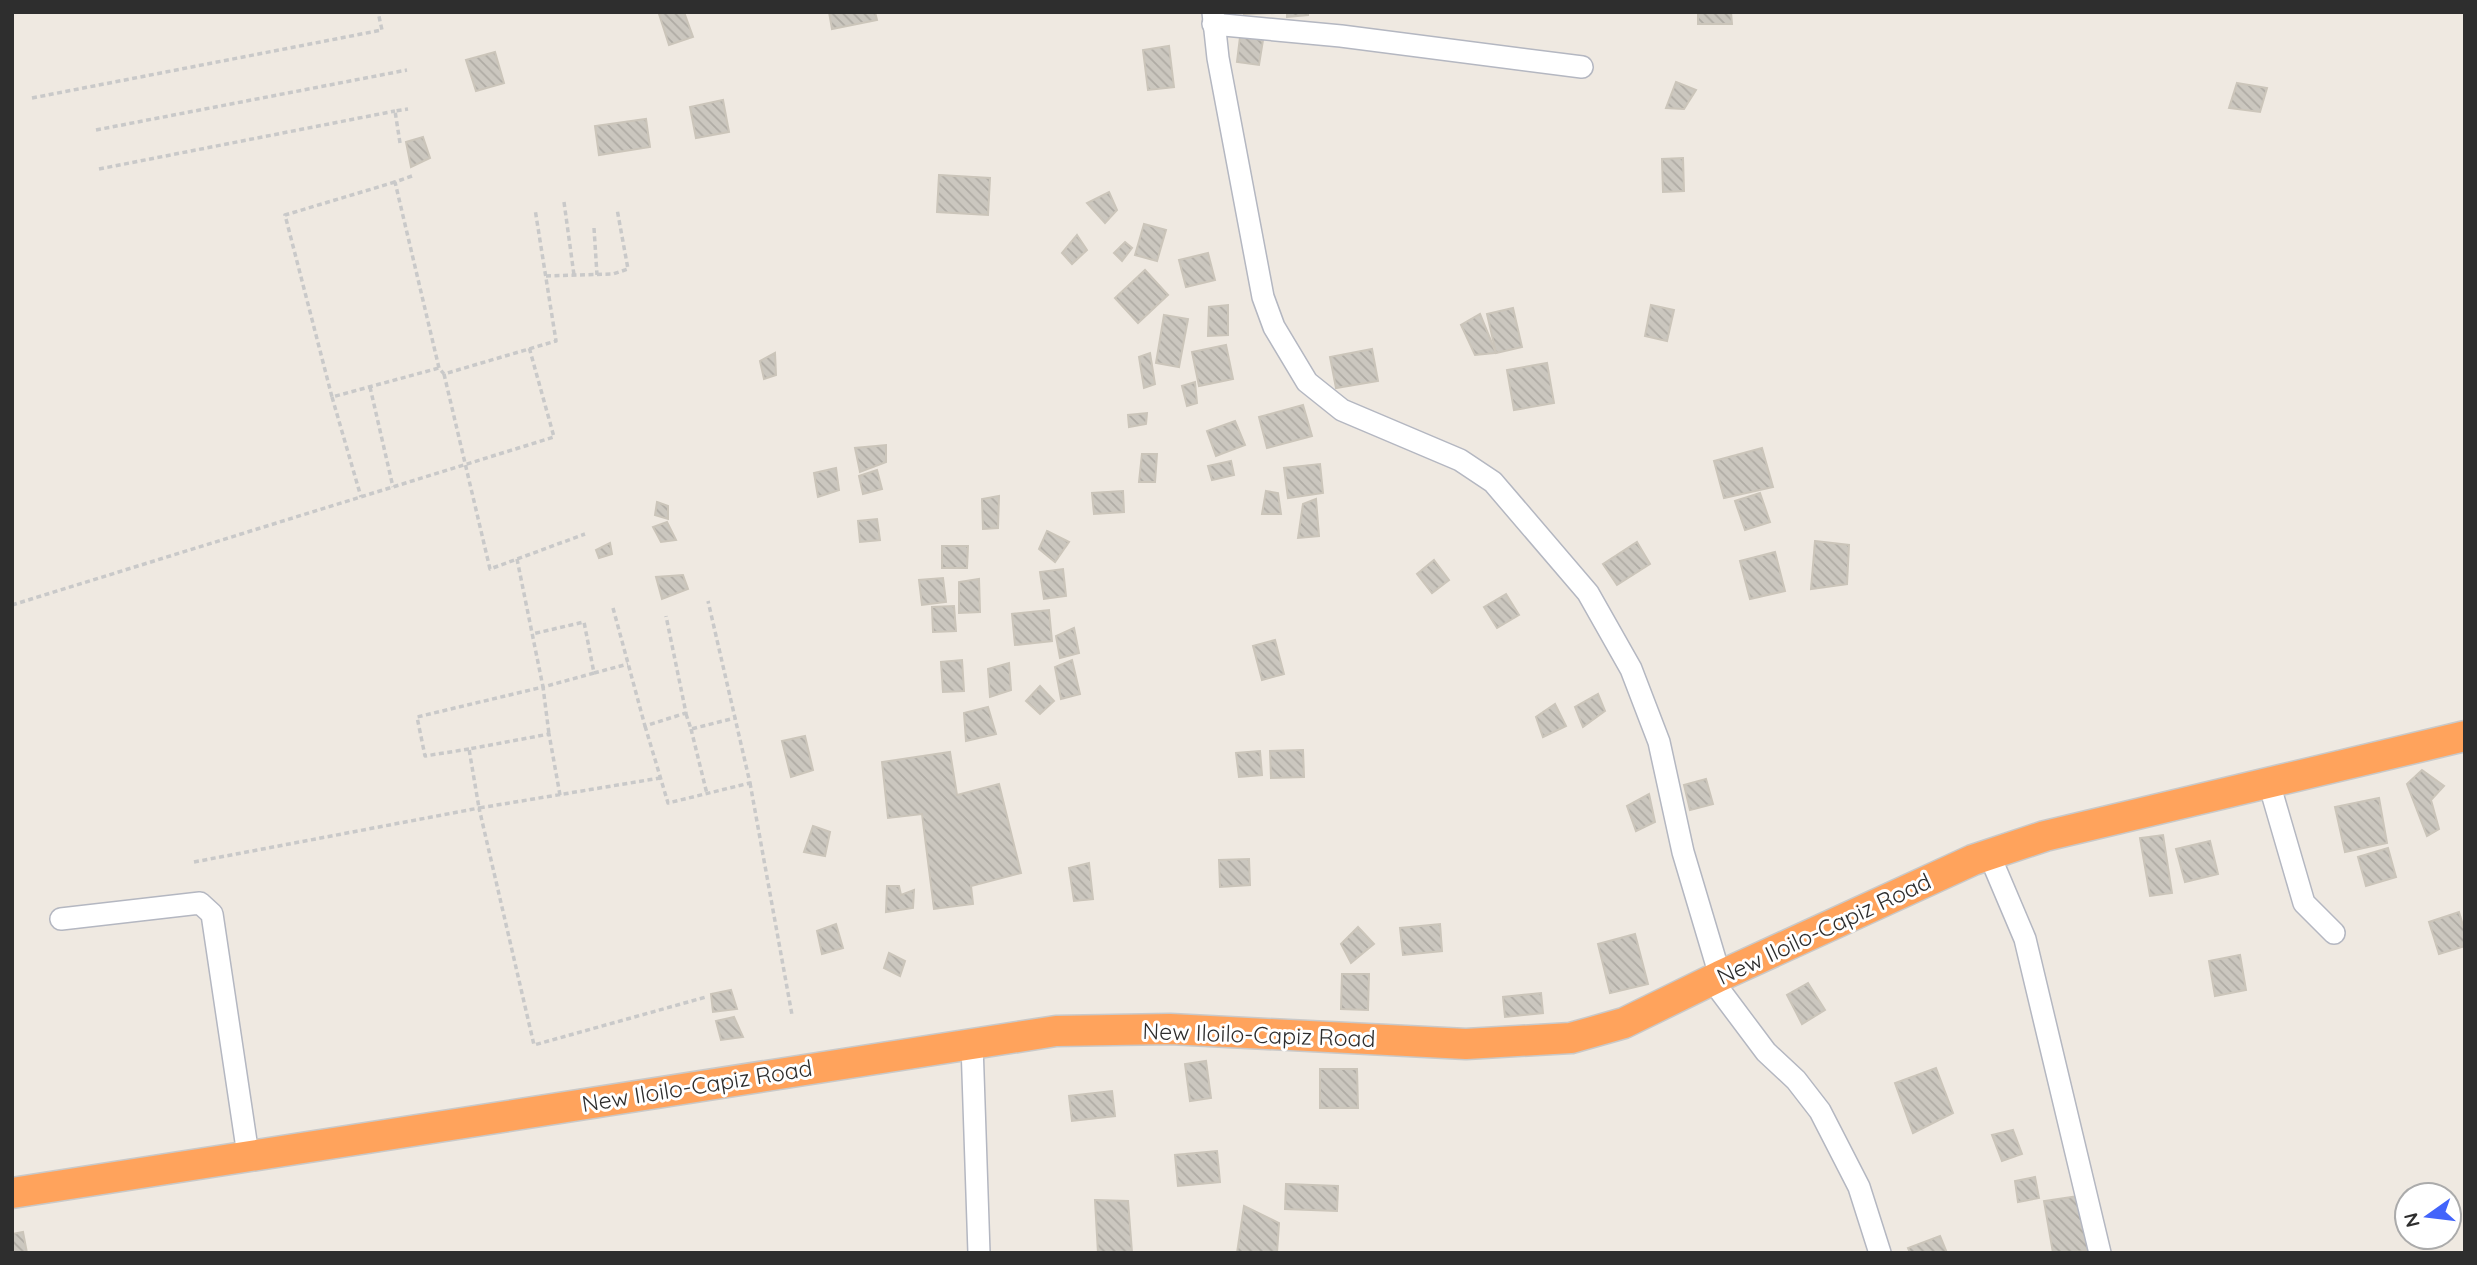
<svg xmlns="http://www.w3.org/2000/svg" width="2477" height="1265" font-family="Quicksand,sans-serif">
  <style>
    .building { fill: url(#building-back-hatch); stroke: #cbc5ba; stroke-width: 2 }
    .lines { fill: none; stroke-linecap: round; stroke-linejoin: round }
    .minor-casing { stroke: #b4b7c1; stroke-width: 24 }
    .highway-casing { stroke: #c9c9c9; stroke-width: 33 }
    .path { stroke: #c9c9c9; stroke-width: 3.5; stroke-dasharray: 5 3.5; stroke-linecap: butt }
    .minor { stroke: #fff; stroke-width: 21 }
    .highway { stroke: #ffa35c; stroke-width: 30 }
    .labels { text-anchor: middle; stroke-width: 6; stroke-linejoin: round; paint-order: stroke }
    .street-label { font-size: 23px; fill: #2e2e2e; stroke: #fff }
  </style>
  <defs>
    <pattern id="building-back-hatch" width="6" height="6" patternUnits="userSpaceOnUse" patternTransform="scale(1.75)"><rect width="6" height="6" fill="#cbc7bf"/><path d="M-1 5l2 2M0 0l6 6M5-1l2 2" fill="none" stroke="#afaba4"/></pattern>
  </defs>
  <rect width="100%" height="100%" fill="#efe9e1"/>
  <!-- building -->
  <g class="building">
    <polygon points="665,12 684,12 693,37 669,45 659,14"/>
    <polygon points="829,12 875,12 877,20 832,29"/>
    <polygon points="1244,12 1275,12 1275,13 1244,14"/>
    <polygon points="1287,12 1308,12 1308,15 1287,17"/>
    <polygon points="1698,12 1731,12 1732,24 1698,24"/>
    <polygon points="1240,37 1263,40 1259,65 1237,62"/>
    <polygon points="1169,46 1174,87 1148,90 1143,50"/>
    <polygon points="495,52 504,83 476,91 466,60"/>
    <polygon points="1676,82 1696,90 1684,109 1666,108"/>
    <polygon points="2237,83 2267,88 2260,112 2229,108"/>
    <polygon points="723,100 729,132 696,138 690,107"/>
    <polygon points="646,119 650,147 599,155 595,126"/>
    <polygon points="423,137 430,158 411,167 406,142"/>
    <polygon points="1683,158 1684,191 1663,192 1662,159"/>
    <polygon points="939,175 990,178 988,215 937,212"/>
    <polygon points="1109,192 1117,210 1105,223 1087,203"/>
    <polygon points="1144,224 1166,230 1157,261 1135,255"/>
    <polygon points="1077,235 1087,250 1072,264 1062,253"/>
    <polygon points="1125,242 1132,248 1122,261 1114,253"/>
    <polygon points="1208,253 1215,280 1186,287 1179,260"/>
    <polygon points="1145,270 1168,295 1138,323 1115,298"/>
    <polygon points="1228,305 1228,335 1208,336 1209,307"/>
    <polygon points="1651,305 1674,310 1667,341 1645,336"/>
    <polygon points="1513,308 1522,347 1496,353 1487,314"/>
    <polygon points="1480,314 1496,353 1475,355 1461,325"/>
    <polygon points="1164,315 1188,319 1179,367 1156,363"/>
    <polygon points="1226,345 1233,379 1199,386 1192,352"/>
    <polygon points="1372,349 1378,381 1336,388 1330,357"/>
    <polygon points="775,353 776,375 764,379 760,361"/>
    <polygon points="1150,353 1155,384 1144,388 1139,357"/>
    <polygon points="1547,363 1554,403 1514,410 1507,370"/>
    <polygon points="1195,382 1197,403 1187,406 1182,386"/>
    <polygon points="1303,405 1312,436 1267,448 1259,417"/>
    <polygon points="1147,413 1146,424 1129,427 1128,415"/>
    <polygon points="1235,421 1245,445 1216,456 1207,431"/>
    <polygon points="886,445 886,462 860,472 855,448"/>
    <polygon points="1762,448 1773,487 1724,498 1714,461"/>
    <polygon points="1142,454 1157,454 1155,482 1139,482"/>
    <polygon points="1231,461 1234,475 1212,480 1208,466"/>
    <polygon points="1320,464 1323,493 1288,498 1284,468"/>
    <polygon points="836,468 839,490 818,497 814,473"/>
    <polygon points="877,470 882,489 863,494 859,476"/>
    <polygon points="1123,491 1124,512 1094,514 1092,493"/>
    <polygon points="1266,491 1278,493 1281,514 1262,514"/>
    <polygon points="1760,493 1770,522 1745,530 1735,501"/>
    <polygon points="999,496 998,528 983,529 982,499"/>
    <polygon points="1316,499 1319,536 1298,538 1303,504"/>
    <polygon points="657,502 668,506 668,519 655,515"/>
    <polygon points="877,519 880,540 860,542 858,521"/>
    <polygon points="667,522 676,540 661,542 653,527"/>
    <polygon points="1047,531 1069,542 1055,562 1039,549"/>
    <polygon points="1815,541 1849,545 1847,584 1811,589"/>
    <polygon points="1637,542 1650,564 1617,585 1603,564"/>
    <polygon points="610,543 612,554 599,558 596,550"/>
    <polygon points="942,546 968,546 967,568 942,568"/>
    <polygon points="1775,552 1785,591 1750,599 1740,561"/>
    <polygon points="1434,560 1449,580 1432,593 1417,574"/>
    <polygon points="1063,569 1066,596 1044,599 1040,572"/>
    <polygon points="683,575 688,589 662,599 656,577"/>
    <polygon points="943,578 946,602 922,605 919,580"/>
    <polygon points="979,579 980,612 959,613 959,582"/>
    <polygon points="1506,594 1519,615 1497,628 1484,607"/>
    <polygon points="954,606 956,631 933,632 932,607"/>
    <polygon points="1049,610 1052,641 1015,645 1012,614"/>
    <polygon points="1074,628 1079,653 1060,658 1056,636"/>
    <polygon points="1275,640 1284,674 1262,680 1253,646"/>
    <polygon points="962,660 964,691 943,692 941,662"/>
    <polygon points="1072,660 1080,694 1061,699 1055,667"/>
    <polygon points="1009,663 1011,690 990,697 988,669"/>
    <polygon points="1040,686 1054,701 1040,714 1026,701"/>
    <polygon points="1598,694 1605,711 1583,727 1575,707"/>
    <polygon points="1555,704 1566,726 1543,737 1536,717"/>
    <polygon points="988,707 996,734 966,741 964,713"/>
    <polygon points="805,736 813,770 791,777 782,741"/>
    <polygon points="1303,750 1304,777 1271,778 1270,751"/>
    <polygon points="1260,751 1262,775 1239,777 1236,753"/>
    <polygon points="950,752 957,795 999,784 1021,873 971,886 973,904 934,909 922,814 888,818 882,762"/>
    <polygon points="2422,770 2444,786 2431,800 2439,829 2427,836 2407,784"/>
    <polygon points="1706,779 1713,804 1690,810 1684,785"/>
    <polygon points="1649,794 1655,822 1636,831 1627,806"/>
    <polygon points="2379,798 2387,843 2345,852 2335,807"/>
    <polygon points="813,826 830,832 825,856 804,852"/>
    <polygon points="2163,835 2172,893 2150,896 2140,838"/>
    <polygon points="2210,841 2218,874 2185,882 2176,849"/>
    <polygon points="2388,848 2396,877 2366,886 2358,857"/>
    <polygon points="1249,859 1250,885 1220,887 1219,860"/>
    <polygon points="1089,863 1093,899 1074,901 1069,868"/>
    <polygon points="887,886 899,886 901,895 914,890 913,908 886,912"/>
    <polygon points="2459,912 2465,932 2465,946 2439,954 2429,922"/>
    <polygon points="836,924 843,948 822,954 817,931"/>
    <polygon points="1440,924 1442,951 1403,955 1400,928"/>
    <polygon points="1358,927 1374,944 1351,963 1341,944"/>
    <polygon points="1635,934 1648,984 1610,993 1598,944"/>
    <polygon points="889,953 905,961 900,976 884,968"/>
    <polygon points="2240,955 2246,990 2215,996 2209,961"/>
    <polygon points="1342,974 1369,974 1368,1010 1341,1009"/>
    <polygon points="1808,983 1825,1010 1802,1024 1787,995"/>
    <polygon points="731,990 737,1009 713,1012 711,994"/>
    <polygon points="1541,993 1543,1013 1505,1017 1503,997"/>
    <polygon points="734,1017 743,1037 721,1040 716,1021"/>
    <polygon points="1206,1061 1211,1098 1190,1101 1185,1064"/>
    <polygon points="1936,1068 1953,1113 1913,1133 1895,1083"/>
    <polygon points="1320,1069 1357,1069 1358,1108 1320,1108"/>
    <polygon points="1112,1091 1115,1116 1072,1121 1069,1096"/>
    <polygon points="2013,1130 2022,1154 2002,1161 1992,1135"/>
    <polygon points="1217,1151 1220,1182 1178,1186 1175,1155"/>
    <polygon points="2035,1177 2039,1198 2018,1202 2015,1181"/>
    <polygon points="1286,1184 1338,1186 1337,1211 1285,1209"/>
    <polygon points="2079,1196 2088,1251 2053,1253 2044,1201"/>
    <polygon points="1095,1200 1128,1201 1132,1252 1098,1253"/>
    <polygon points="1244,1206 1279,1223 1277,1253 1237,1253"/>
    <polygon points="23,1232 27,1253 12,1253 12,1234"/>
    <polygon points="1940,1236 1947,1253 1910,1253 1908,1248"/>
  </g>
  <g class="lines">
    <defs>
      <g id="minor">
        <polyline points="1213,12 1218,58 1263,297 1274,327 1307,382 1342,410 1460,460 1493,482 1588,593 1631,669 1659,742 1683,852 1720,976"/>
        <polyline points="1213,24 1341,36 1582,67"/>
        <polyline points="2269,783 2304,903 2334,933"/>
        <polyline points="1989,854 2025,939 2100,1253"/>
        <polyline points="61,919 200,903 212,914 248,1155"/>
        <polyline points="1712,980 1766,1052 1796,1080 1820,1111 1859,1187 1880,1253"/>
        <polyline points="972,1044 979,1253"/>
      </g>
      <polyline id="highway" points="12,1193 1056,1031 1170,1029 1466,1044 1571,1038 1624,1023 1720,976 1973,860 2045,836 2465,736"/>
    </defs>
    <!-- minor casing -->
    <use href="#minor" class="minor-casing"/>
    <!-- highway casing -->
    <use href="#highway" class="highway-casing"/>
    <!-- path -->
    <g class="path">
      <polyline points="32,98 382,30 378,12"/>
      <polyline points="96,130 407,70"/>
      <polyline points="400,143 395,111 408,109"/>
      <polyline points="99,169 395,111"/>
      <polyline points="412,176 395,182 439,368 444,374 556,341 535,209"/>
      <polyline points="395,182 285,215 332,397 439,368"/>
      <polyline points="564,202 574,275"/>
      <polyline points="594,228 597,275"/>
      <polyline points="546,276 613,274 628,269 617,209"/>
      <polyline points="444,374 490,569 585,534"/>
      <polyline points="370,387 393,487"/>
      <polyline points="332,397 361,497"/>
      <polyline points="517,559 543,687 594,673 584,622 532,634"/>
      <polyline points="12,605 554,437 529,347"/>
      <polyline points="613,608 645,726 686,713 666,616"/>
      <polyline points="594,673 628,664"/>
      <polyline points="686,714 691,729 735,718 708,601"/>
      <polyline points="645,726 668,803 750,783 735,718"/>
      <polyline points="691,729 707,794"/>
      <polyline points="469,749 425,756 417,717 543,687 549,734"/>
      <polyline points="750,783 792,1015"/>
      <polyline points="560,795 549,734 469,749 479,808 660,778"/>
      <polyline points="194,862 479,808 534,1045 706,997"/>
    </g>
    <!-- minor -->
    <use href="#minor" class="minor"/>
    <!-- highway -->
    <use href="#highway" class="highway"/>
  </g>
  <g class="labels">
    <!-- street labels -->
    <g class="street-label">
      <text transform="translate(1824 929) rotate(-25)" y="8">New Iloilo-Capiz Road</text>
      <text transform="translate(1259 1035) rotate(2)" y="8">New Iloilo-Capiz Road</text>
      <text transform="translate(697 1086) rotate(-9)" y="8">New Iloilo-Capiz Road</text>
    </g>
  </g>
  <!-- border -->
  <rect width="2477" height="1265" fill="none" stroke="#2e2e2e" stroke-width="28"/>
  <!-- north arrow -->
  <g transform="translate(2428 1216) rotate(256)"><circle r="33" fill="#ffffff" stroke="#ababab" stroke-width="2"/>
  <path d="M0-5L12 26L0 18L-12 26Z" fill="#4264fb"/>
  <text y="-10" font-size="19" font-weight="bold" text-anchor="middle" fill="#2e2e2e">N</text>
  </g>
</svg>
